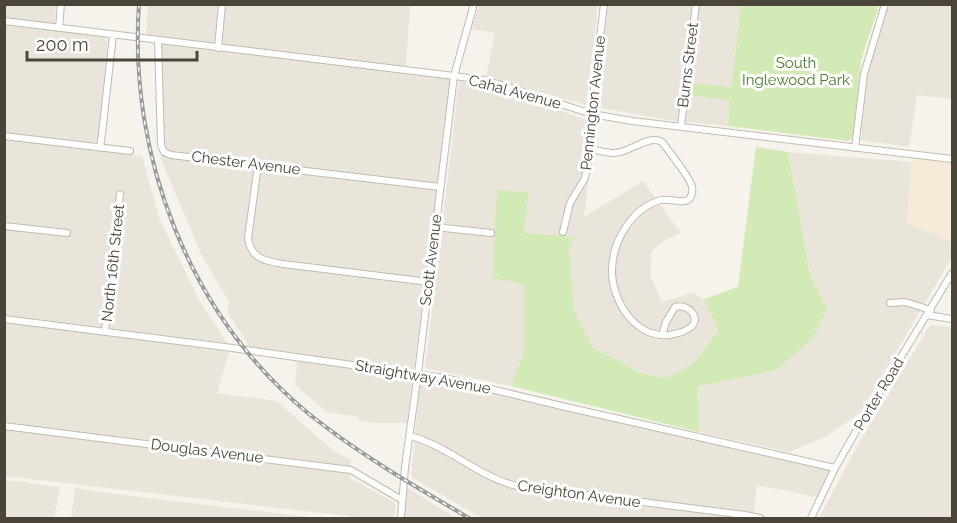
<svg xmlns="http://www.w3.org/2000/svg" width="957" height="523" font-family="Raleway,sans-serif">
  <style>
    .residential { fill: #eae5da }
    .commercial { fill: #f7ead8 }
    .green { fill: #d2eab5 }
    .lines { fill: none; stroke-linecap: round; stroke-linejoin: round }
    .minor-casing { stroke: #c2bbae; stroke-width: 8 }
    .minor { stroke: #fff; stroke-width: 6 }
    .rail-casing { stroke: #9a9a9a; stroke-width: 4 }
    .rail { stroke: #fff; stroke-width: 1.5; stroke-dasharray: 4.5; stroke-linecap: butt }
    .labels { text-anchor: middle; stroke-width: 6; stroke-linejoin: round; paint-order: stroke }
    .park-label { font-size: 15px; fill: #4a7f2a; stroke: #fff }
    .street-label { font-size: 15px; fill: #4b4439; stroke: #fff }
  </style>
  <rect width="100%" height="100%" fill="#f6f3ec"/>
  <!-- residential -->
  <g class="residential">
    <polygon points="5,4 56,5 55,24 5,18"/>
    <polygon points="148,5 410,5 406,67 146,35"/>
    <polygon points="479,5 598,5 586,105 486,77 495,33 471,29"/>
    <polygon points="608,5 741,5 731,88 690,83 688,94 730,100 728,126 675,121 595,107"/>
    <polygon points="889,5 952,5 952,99 917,95 909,147 861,140 867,70"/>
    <polygon points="5,25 105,37 107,43 101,132 97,140 92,143 5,133"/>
    <polygon points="156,43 451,79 407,423 379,423 358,421 359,417 327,412 295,385 298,353 250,347 227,312 229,302 202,256 161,159"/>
    <polygon points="459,81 502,91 596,123 584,217 643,181 681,233 663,241 652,251 650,275 662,302 691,293 704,299 718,329 693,364 666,378 641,373 592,348 574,311 569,249 524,233 529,193 498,190 492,278 524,283 524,352 511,386 425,368"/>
    <polygon points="5,140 142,156 159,218 200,302 227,343 5,315"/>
    <polygon points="788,152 911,162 907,223 952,242 952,257 860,413 825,437 789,452 699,432 698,387 776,370 827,310 810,274"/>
    <polygon points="5,321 229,352 217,393 276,401 335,452 351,460 350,478 395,503 396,505 394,518 364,518 5,476"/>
    <polygon points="930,325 952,327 952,518 819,518 856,448"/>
    <polygon points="425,378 456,383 585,415 832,470 818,497 757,485 754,514 773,518 482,518 411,477 420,382"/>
    <polygon points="5,480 60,487 54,518 5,518"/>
    <polygon points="406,487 456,518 403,518"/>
    <polygon points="75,488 140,497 316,518 71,518"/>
  </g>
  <!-- commercial -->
  <polygon class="commercial" points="911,155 952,159 952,242 907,223"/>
  <!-- green -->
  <g class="green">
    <polygon points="741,5 879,5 861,60 854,133 851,139 848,141 728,126 729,100 688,95 689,83 731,87"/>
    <polygon points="756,147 788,152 810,274 827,310 812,339 776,370 698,387 699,432 511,386 524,352 524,284 492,278 497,190 529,192 524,233 575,237 569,249 574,311 593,348 641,373 666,378 693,364 718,330 704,299 738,287"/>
  </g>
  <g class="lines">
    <defs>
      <g id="minor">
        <polyline points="4,21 454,76 484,80 501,85 592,114 632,121 952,159"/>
        <polyline points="59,28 61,4"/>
        <polyline points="158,40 161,145 164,152 171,155 440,187"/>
        <polyline points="218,48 222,4"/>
        <polyline points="681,126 696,4"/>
        <polyline points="4,136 130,151"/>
        <polyline points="100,147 102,134 113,35"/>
        <polyline points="855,148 864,74 885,4"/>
        <path d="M590,149C598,150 606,153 614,153C630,153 648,134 662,142C668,150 691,179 692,187C693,191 692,197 688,200C683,204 669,198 661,200C632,208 612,241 612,271C612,301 635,338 669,335C676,334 685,332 691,327C702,317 687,303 675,307L666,322L662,335"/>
        <path d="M258,165L248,238C251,259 265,261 283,264L429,282"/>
        <polyline points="4,226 67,233"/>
        <polyline points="435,227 491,233"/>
        <polyline points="563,232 570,203 585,178 590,149 592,105 604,4"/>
        <polyline points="890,303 905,302 931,310"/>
        <polyline points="927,315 952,319"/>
        <polyline points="4,319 225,347 444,378 566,407 835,468"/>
        <polyline points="105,332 120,194"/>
        <polyline points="4,426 351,470 402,500"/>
        <path d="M410,436C449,446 478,477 517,486L745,515L760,518"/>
        <polyline points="401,518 405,467 418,373 454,76 474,4"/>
        <polyline points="811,518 835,468 859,426 952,273"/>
      </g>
    </defs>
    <!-- minor casing -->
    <use href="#minor" class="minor-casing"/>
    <!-- minor -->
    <use href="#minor" class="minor"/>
    <defs>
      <path id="rail" d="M139,4C128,157 190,316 309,414C359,454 414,486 469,518"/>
    </defs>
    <!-- rail casing -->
    <use href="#rail" class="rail-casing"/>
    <!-- rail -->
    <use href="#rail" class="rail"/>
  </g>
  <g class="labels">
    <!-- park labels -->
    <g class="park-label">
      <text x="796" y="68">South<tspan x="796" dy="17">Inglewood Park</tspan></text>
    </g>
    <!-- street labels -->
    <g class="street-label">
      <text transform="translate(688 65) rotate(-83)" y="5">Burns Street</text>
      <text transform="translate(515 92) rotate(15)" y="5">Cahal Avenue</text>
      <text transform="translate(593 103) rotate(-84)" y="5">Pennington Avenue</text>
      <text transform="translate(246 163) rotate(7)" y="5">Chester Avenue</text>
      <text transform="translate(431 260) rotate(-83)" y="5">Scott Avenue</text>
      <text transform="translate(113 263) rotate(-84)" y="5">North 16th Street</text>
      <text transform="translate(423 377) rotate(10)" y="5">Straightway Avenue</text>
      <text transform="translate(879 394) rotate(-59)" y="5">Porter Road</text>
      <text transform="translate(207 451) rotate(7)" y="5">Douglas Avenue</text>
      <text transform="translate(579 494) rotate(8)" y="5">Creighton Avenue</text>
    </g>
  </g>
  <!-- border -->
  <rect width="957" height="523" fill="none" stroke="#4b4439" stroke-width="12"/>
  <!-- scale -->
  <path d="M27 51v9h170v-9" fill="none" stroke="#4b4439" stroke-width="3"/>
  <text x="36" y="51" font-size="18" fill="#4b4439" stroke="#ffffff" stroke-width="4.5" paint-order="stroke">200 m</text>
</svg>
